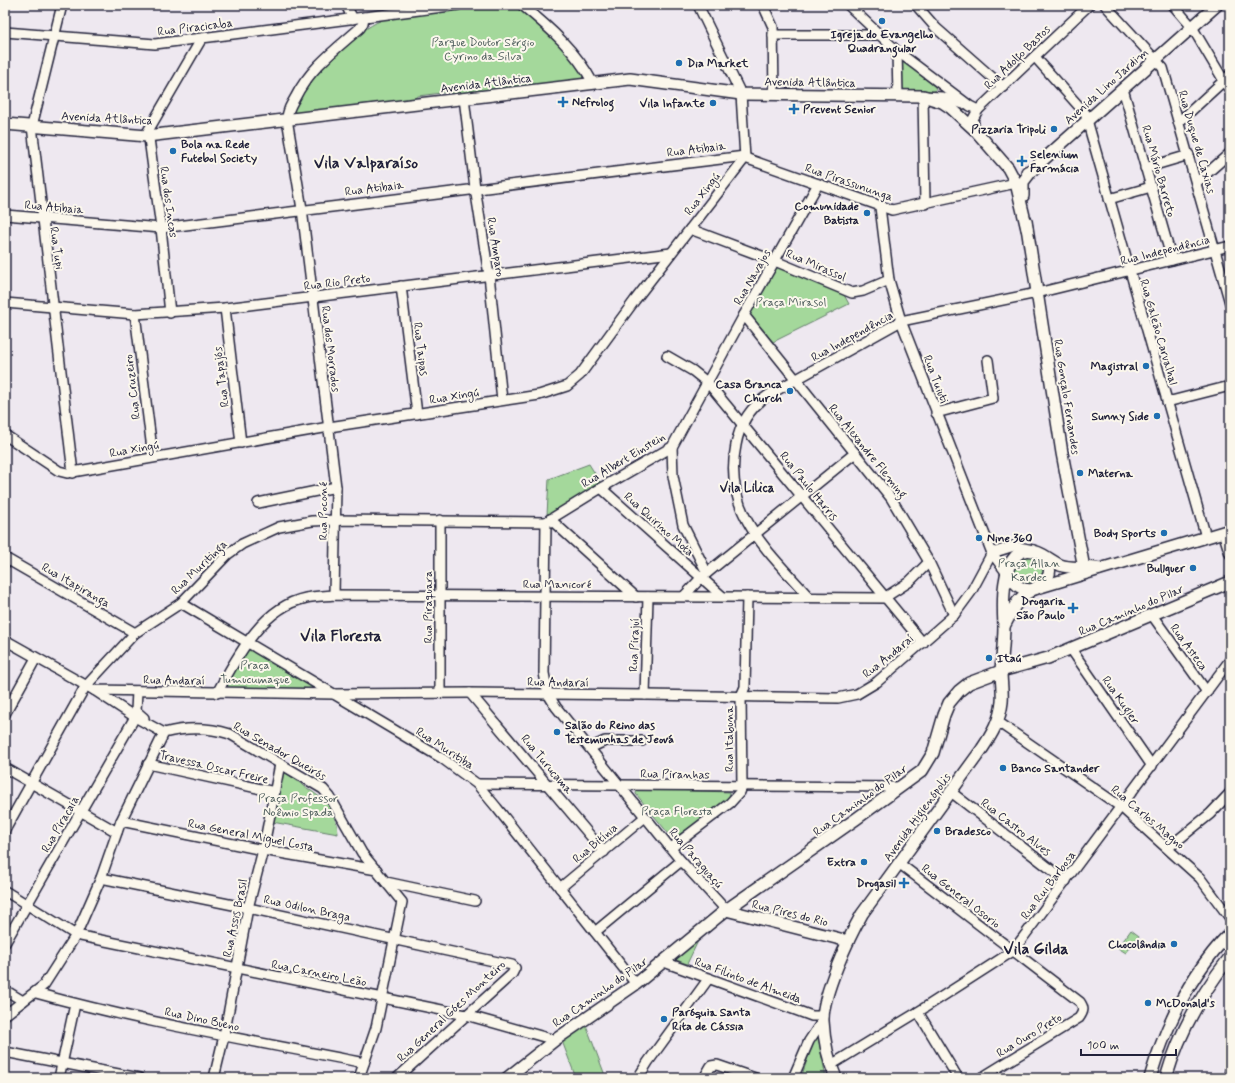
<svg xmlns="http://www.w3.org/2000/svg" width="1235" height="1083" font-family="Mynerve,sans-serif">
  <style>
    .green { fill: #a4d89b; stroke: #637d6b }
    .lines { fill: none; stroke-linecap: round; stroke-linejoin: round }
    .minor-casing { stroke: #22223b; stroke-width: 12 }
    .major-casing { stroke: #22223b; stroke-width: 14 }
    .minor { stroke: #fbf7ec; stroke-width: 9 }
    .major { stroke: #fbf7ec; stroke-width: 11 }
    .poi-dot { fill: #1f6fb2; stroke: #fbf7ec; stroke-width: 1.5 }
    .labels { text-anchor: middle; stroke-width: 4; stroke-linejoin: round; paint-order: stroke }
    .street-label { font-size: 12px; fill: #22223b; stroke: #fbf7ec }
    .poi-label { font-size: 12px; font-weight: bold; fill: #22223b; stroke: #fbf7ec; text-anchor: start }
    .park-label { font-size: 12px; fill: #495958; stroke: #fbf7ec }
    .neighbourhood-label { font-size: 13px; font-weight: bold; fill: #22223b; stroke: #fbf7ec }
    .district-label { font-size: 16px; font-weight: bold; fill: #22223b; stroke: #fbf7ec }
  </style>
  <rect width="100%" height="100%" fill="#eee8f0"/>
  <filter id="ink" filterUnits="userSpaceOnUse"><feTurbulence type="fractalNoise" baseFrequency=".025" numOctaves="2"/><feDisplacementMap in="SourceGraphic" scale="8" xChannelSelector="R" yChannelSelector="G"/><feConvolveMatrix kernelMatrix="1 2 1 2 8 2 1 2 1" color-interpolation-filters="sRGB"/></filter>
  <g filter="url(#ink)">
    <!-- green -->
    <g class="green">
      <path d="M486,5H512L519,8L551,34L571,56L584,75L581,80L454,95L449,92L418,96L411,100L295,114L292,110C298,98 308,81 317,71C332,56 369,21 389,18Z"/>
      <polygon points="903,60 935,87 936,90 933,92 902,91 901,61"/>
      <polygon points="778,265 843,293 849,304 773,342 750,314"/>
      <polygon points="589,464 602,485 547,515 549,479"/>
      <circle cx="1029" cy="570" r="15"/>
      <polygon points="248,647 326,693 223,689"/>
      <polygon points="282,770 328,803 337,824 338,834 272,822"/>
      <polygon points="637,789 730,792 729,800 673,839 636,794"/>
      <polygon points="1131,930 1139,936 1126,953 1118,948"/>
      <polygon points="699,939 687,964 674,959"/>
      <polygon points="586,1025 606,1078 576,1078 562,1041"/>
      <polygon points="818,1036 826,1078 801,1078 813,1042"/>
    </g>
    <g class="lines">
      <defs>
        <g id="minor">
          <polyline points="62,5 32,126 73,473"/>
          <polyline points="346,5 353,19"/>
          <path d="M522,5C550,28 576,51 593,83"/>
          <polyline points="763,5 773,27 774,94"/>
          <polyline points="848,5 897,51 970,106 978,110"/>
          <polyline points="916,5 936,28 1003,87"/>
          <polyline points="1105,5 1163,68 1230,303"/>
          <polyline points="1173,5 1192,27 1230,91"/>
          <polyline points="5,32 155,44 458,5"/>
          <polyline points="773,35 879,35"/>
          <polyline points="897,51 898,96"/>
          <polyline points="1035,57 1085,113 1206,537"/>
          <polyline points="1123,89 1172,260"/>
          <polyline points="464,98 475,188 489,275 502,400"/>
          <polyline points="1179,122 1230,75"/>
          <polyline points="975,130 973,119 978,110 1089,5"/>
          <polyline points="745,158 892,210 1016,183"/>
          <polyline points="1145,168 1189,155"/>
          <polyline points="1196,183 1230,153"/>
          <polyline points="1109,199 1151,187"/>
          <polyline points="925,204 923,96 942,97 963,104"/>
          <polyline points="880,207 889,280 901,321 992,553 1008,575"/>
          <polyline points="5,215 161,228 745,156"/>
          <polyline points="690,229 775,261 852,293 863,291 889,280"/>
          <polyline points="401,286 417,414"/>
          <polyline points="5,303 135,314 225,308 671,253"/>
          <polyline points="225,308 241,443"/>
          <polyline points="170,313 161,228 148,131 202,38"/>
          <polyline points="135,314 153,457"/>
          <polyline points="744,315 891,498 929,562 954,615"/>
          <polyline points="667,356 693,371 708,383 923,643"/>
          <polyline points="1167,402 1230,386"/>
          <polyline points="936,413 993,398 988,360"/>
          <polyline points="5,435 59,471 67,473 329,427 539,395 567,386 580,375 635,300 745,158 741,94 698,5"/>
          <polyline points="672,447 673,476 683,525 707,573"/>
          <polyline points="601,488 722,596"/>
          <polyline points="258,503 336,487"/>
          <polyline points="550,519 636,597"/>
          <polyline points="546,522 544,673 548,694 556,707 681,861 726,910"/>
          <polyline points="546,522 601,488 672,447 744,315 818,184"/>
          <polyline points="1223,532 1230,554"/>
          <polyline points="992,553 1014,546 1033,550"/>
          <polyline points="5,558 135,633"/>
          <path d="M334,595L336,487L302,209L287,119C287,111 291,105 295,98C310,68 335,50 360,28L363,23L364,17"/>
          <polyline points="684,596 701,578 855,453"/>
          <path d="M808,596C768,551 722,512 736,445C740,422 751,406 770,394L901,321L1037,293L1230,246"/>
          <polyline points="181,603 443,759 477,784 497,808 636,984"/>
          <polyline points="1152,615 1207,692"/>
          <polyline points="5,640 94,690 334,694 470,693 645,695 838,698 857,694 877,682 954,615 971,592 992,553"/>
          <polyline points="1071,649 1152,766"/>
          <polyline points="94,690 135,717 164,733"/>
          <polyline points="137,691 136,711 144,718"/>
          <path d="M217,693C237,657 262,607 306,598C315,596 325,596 334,595L884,598L909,582L929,562"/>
          <polyline points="440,693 440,520"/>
          <polyline points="470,693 604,852"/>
          <polyline points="645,695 648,597"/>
          <polyline points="5,714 36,658"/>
          <polyline points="998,722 1121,807 1200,878 1230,918"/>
          <polyline points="590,748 605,741 642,741"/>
          <polyline points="148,764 275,792"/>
          <polyline points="5,768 117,832"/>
          <polyline points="477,784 901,787"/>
          <polyline points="951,792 1066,881"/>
          <polyline points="121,821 263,850 377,870"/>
          <polyline points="5,830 85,687 135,633 181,603 228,554 242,544 279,527 312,521 335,520 546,522"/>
          <polyline points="671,848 730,803 740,792 742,787 741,696 745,687 747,597"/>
          <polyline points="1168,848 1210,814 1230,793"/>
          <path d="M900,864L1080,1002C1084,1008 1084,1011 1079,1018L981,1078"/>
          <polyline points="101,878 248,908 512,965 515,968 512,974 397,1078"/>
          <polyline points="386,882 475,901"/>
          <polyline points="560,888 645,817"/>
          <polyline points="5,891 76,935 466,1015 555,1040"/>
          <polyline points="595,932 681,861"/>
          <polyline points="5,943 135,717"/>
          <polyline points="664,962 812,1016 824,1016"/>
          <polyline points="5,990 23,1001"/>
          <path d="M36,993C144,1023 255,1041 364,1063"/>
          <polyline points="918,1012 958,1078"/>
          <path d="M5,1015L44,985L76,935L101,878L121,821L164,733C187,727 207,727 230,734L323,789L330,797L362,853L402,902L376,1028L359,1078"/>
          <polyline points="5,1052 139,1078"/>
          <polyline points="831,1065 918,1012 1013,951 1230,660"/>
          <polyline points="59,1078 75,1004"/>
          <polyline points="214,1078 224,1036 248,908 263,850 280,764"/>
          <polyline points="638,1078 648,1062 709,978"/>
          <polyline points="704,1078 711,1066 717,1065 755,1078"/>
          <polyline points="793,1078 809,1041 823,1020"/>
          <polyline points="1229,1078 1230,1070"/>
        </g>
        <g id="major">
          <polyline points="5,124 147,136 630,79 741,94 923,96 942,102 951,108 975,130 1008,168 1016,183 1027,229"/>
          <polyline points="1027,172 1033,169 1217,5"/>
          <polyline points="1023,196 1023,182 1033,169"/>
          <polyline points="1026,221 1062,453 1084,568"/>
          <path d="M1008,575C1016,585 1022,592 1035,589"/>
          <polyline points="1037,588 1230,530"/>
          <path d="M1004,626C1009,618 1013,606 1020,599C1032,586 1063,581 1043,556"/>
          <polyline points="726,910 848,941"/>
          <polyline points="507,1078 555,1040 636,984 726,910 856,819 922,771 933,753 944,715 949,703 959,691 969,683 1001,671 1048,658 1230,582"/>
          <path d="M836,1078C828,1060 824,1040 823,1021C822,995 849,937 862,914L982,749C992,734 1000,721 1002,702C1003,692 1001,682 1001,671C1002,656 1004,641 1004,626C1003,607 1000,558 1024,551C1038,548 1049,560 1060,565C1073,570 1087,565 1099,569"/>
          <path d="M1150,1078C1166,1024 1190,974 1230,933"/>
          <path d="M1166,1078C1179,1033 1201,994 1230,957"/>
        </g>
      </defs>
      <!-- minor casing -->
      <use href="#minor" class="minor-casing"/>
      <!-- major casing -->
      <use href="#major" class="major-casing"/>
      <!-- minor -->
      <use href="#minor" class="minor"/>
      <!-- major -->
      <use href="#major" class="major"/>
    </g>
  </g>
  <!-- markers -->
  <g class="poi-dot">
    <circle cx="882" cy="21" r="4"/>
    <circle cx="679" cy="63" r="4"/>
    <path d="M561 96h4v4h4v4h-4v4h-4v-4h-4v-4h4z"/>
    <circle cx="713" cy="103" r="4"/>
    <path d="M792 103h4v4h4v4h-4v4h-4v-4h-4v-4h4z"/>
    <circle cx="1054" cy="129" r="4"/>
    <circle cx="173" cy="151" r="4"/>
    <path d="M1020 155h4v4h4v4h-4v4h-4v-4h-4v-4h4z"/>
    <circle cx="867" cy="213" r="4"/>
    <circle cx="1146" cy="366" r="4"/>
    <circle cx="790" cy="391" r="4"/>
    <circle cx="1157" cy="416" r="4"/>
    <circle cx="1080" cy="473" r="4"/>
    <circle cx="1164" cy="533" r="4"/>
    <circle cx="979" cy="538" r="4"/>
    <circle cx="1193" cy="568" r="4"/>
    <path d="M1071 602h4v4h4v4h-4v4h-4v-4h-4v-4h4z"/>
    <circle cx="989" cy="658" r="4"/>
    <circle cx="557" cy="732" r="4"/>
    <circle cx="1003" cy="768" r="4"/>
    <circle cx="937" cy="831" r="4"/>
    <circle cx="864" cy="862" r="4"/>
    <path d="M902 877h4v4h4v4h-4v4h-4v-4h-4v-4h4z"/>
    <circle cx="1174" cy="944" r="4"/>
    <circle cx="1148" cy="1003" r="4"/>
    <circle cx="664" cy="1019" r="4"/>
  </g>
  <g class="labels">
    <!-- street labels -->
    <g class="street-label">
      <text transform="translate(195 27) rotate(-7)" y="4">Rua Piracicaba</text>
      <text transform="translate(1017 57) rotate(-44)" y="4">Rua Adolfo Bastos</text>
      <text transform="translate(810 82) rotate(1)" y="4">Avenida Atlântica</text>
      <text transform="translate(486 83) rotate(-7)" y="4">Avenida Atlântica</text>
      <text transform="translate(1106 86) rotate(-42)" y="4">Avenida Lino Jardim</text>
      <text transform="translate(107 118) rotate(3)" y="4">Avenida Atlântica</text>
      <text transform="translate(1197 142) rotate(74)" y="4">Rua Duque de Caxias</text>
      <text transform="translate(696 149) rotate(-7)" y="4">Rua Atibaia</text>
      <text transform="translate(1159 171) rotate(74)" y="4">Rua Mário Barreto</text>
      <text transform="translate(849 182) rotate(19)" y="4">Rua Pirassununga</text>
      <text transform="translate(374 188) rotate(-7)" y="4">Rua Atibaia</text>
      <text transform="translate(702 194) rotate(-52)" y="4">Rua Xingú</text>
      <text transform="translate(169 202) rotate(82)" y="4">Rua dos Incas</text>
      <text transform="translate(54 207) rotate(5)" y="4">Rua Atibaia</text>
      <text transform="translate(496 247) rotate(81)" y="4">Rua Amparo</text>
      <text transform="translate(57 248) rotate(82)" y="4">Rua Tupi</text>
      <text transform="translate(1165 250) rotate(-14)" y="4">Rua Independência</text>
      <text transform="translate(816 265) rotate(23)" y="4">Rua Mirassol</text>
      <text transform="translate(752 277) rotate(-60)" y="4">Rua Navajos</text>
      <text transform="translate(337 282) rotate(-7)" y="4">Rua Rio Preto</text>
      <text transform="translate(1159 332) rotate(74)" y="4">Rua Galeão Carvalhal</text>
      <text transform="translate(852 336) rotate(-29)" y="4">Rua Independência</text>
      <text transform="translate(331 349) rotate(83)" y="4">Rua dos Morrados</text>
      <text transform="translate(421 349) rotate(83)" y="4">Rua Taipas</text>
      <text transform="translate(221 377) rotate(-97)" y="4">Rua Tapajós</text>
      <text transform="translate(936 379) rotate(69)" y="4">Rua Tuiuti</text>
      <text transform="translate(132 387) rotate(-97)" y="4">Rua Cruzeiro</text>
      <text transform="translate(454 396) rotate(-9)" y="4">Rua Xingú</text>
      <text transform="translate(1067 397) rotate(81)" y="4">Rua Gonçalo Fernandes</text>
      <text transform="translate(134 449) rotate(-10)" y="4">Rua Xingú</text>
      <text transform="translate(868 451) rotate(51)" y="4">Rua Alexandre Fleming</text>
      <text transform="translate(623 460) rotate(-31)" y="4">Rua Albert Einstein</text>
      <text transform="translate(809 486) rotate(51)" y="4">Rua Paulo Harris</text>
      <text transform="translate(323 511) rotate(-90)" y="4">Rua Poconé</text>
      <text transform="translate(659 524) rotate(42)" y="4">Rua Quirino Mota</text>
      <text transform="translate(199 567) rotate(-44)" y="4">Rua Muritinga</text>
      <text x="557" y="588">Rua Manicoré</text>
      <text transform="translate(76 585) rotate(30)" y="4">Rua Itapiranga</text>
      <text transform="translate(428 607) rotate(-90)" y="4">Rua Piraquara</text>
      <text transform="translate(1131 610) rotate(-23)" y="4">Rua Caminho do Pilar</text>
      <text transform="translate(634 645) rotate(-88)" y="4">Rua Pirajuí</text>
      <text transform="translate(1189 647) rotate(54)" y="4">Rua Asteca</text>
      <text transform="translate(888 656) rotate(-39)" y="4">Rua Andaraí</text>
      <text transform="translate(174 680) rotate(1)" y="4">Rua Andaraí</text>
      <text transform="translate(558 682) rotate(1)" y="4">Rua Andaraí</text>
      <text transform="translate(1121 700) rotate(55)" y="4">Rua Kugler</text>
      <text transform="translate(729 739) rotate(-90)" y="4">Rua Itabuna</text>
      <text transform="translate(445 748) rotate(33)" y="4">Rua Muritiba</text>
      <text transform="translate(280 751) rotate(30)" y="4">Rua Senador Queirós</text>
      <text transform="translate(547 764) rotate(50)" y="4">Rua Turucama</text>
      <text transform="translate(214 767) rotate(13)" y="4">Travessa Oscar Freire</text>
      <text transform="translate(675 774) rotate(1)" y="4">Rua Piranhas</text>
      <text transform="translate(860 800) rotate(-36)" y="4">Rua Caminho do Pilar</text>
      <text transform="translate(917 817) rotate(-54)" y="4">Avenida Higienópolis</text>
      <text transform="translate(1148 817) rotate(40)" y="4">Rua Carlos Magno</text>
      <text transform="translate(60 824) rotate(-60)" y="4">Rua Piracaia</text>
      <text transform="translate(1016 827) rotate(38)" y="4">Rua Castro Alves</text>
      <text transform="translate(251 835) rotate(11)" y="4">Rua General Miguel Costa</text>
      <text transform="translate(595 843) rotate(-40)" y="4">Rua Bitínia</text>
      <text transform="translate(696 858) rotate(49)" y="4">Rua Paraguaçú</text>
      <text transform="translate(1048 885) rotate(-53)" y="4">Rua Rui Barbosa</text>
      <text transform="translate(961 896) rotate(38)" y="4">Rua General Osorio</text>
      <text transform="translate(307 908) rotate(12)" y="4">Rua Odilon Braga</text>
      <text transform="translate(790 913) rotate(14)" y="4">Rua Pires do Rio</text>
      <text transform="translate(235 918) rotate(-78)" y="4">Rua Assis Brasil</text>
      <text transform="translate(319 973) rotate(11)" y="4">Rua Carneiro Leão</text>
      <text transform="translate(748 980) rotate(20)" y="4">Rua Filinto de Almeida</text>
      <text transform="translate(600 992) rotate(-35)" y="4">Rua Caminho do Pilar</text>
      <text transform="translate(451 1011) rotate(-43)" y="4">Rua General Góes Monteiro</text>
      <text transform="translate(202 1019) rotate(12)" y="4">Rua Dino Bueno</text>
      <text transform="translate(1029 1035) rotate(-31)" y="4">Rua Ouro Preto</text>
    </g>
    <!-- poi labels -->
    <g class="poi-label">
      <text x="882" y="38" text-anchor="middle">Igreja do Evangelho<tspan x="882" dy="14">Quadrangular</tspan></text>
      <text x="687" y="67">Dia Market</text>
      <text x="572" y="106">Nefrolog</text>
      <text x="705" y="107" text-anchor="end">Vila Infante</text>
      <text x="803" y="113">Prevent Senior</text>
      <text x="1046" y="133" text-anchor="end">Pizzaria Tripoli</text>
      <text x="181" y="148">Bola na Rede<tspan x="181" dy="14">Futebol Society</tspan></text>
      <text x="1030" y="158">Selenium<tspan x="1030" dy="14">Farmácia</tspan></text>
      <text x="859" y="210" text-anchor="end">Comunidade<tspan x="859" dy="14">Batista</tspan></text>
      <text x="1138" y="370" text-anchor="end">Magistral</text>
      <text x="782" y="388" text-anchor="end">Casa Branca<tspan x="782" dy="14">Church</tspan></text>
      <text x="1149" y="420" text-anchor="end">Sunny Side</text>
      <text x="1088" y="477">Materna</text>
      <text x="1156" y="537" text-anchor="end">Body Sports</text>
      <text x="987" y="542">Nine 360</text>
      <text x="1185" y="572" text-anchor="end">Bullguer</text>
      <text x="1065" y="605" text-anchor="end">Drogaria<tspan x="1065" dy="14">São Paulo</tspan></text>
      <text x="997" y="662">Itaú</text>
      <text x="565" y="729">Salão do Reino das<tspan x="565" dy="14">Testemunhas de Jeová</tspan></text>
      <text x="1011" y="772">Banco Santander</text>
      <text x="945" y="835">Bradesco</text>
      <text x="856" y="866" text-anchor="end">Extra</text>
      <text x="896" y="887" text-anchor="end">Drogasil</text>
      <text x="1166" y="948" text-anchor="end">Chocolândia</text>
      <text x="1156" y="1007">McDonald's</text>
      <text x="672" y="1016">Paróquia Santa<tspan x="672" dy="14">Rita de Cássia</tspan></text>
    </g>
    <!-- park labels -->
    <g class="park-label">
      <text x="483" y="46">Parque Doutor Sérgio<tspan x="483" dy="14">Cyrino da Silva</tspan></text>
      <text x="791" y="306">Praça Mirasol</text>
      <text x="1029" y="567">Praça Allan<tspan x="1029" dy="14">Kardec</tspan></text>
      <text x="255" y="669">Praça<tspan x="255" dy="14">Tumucumaque</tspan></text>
      <text x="298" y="802">Praça Professor<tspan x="298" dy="14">Noêmio Spada</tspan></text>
      <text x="677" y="815">Praça Floresta</text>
    </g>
    <!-- neighbourhood labels -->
    <g class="neighbourhood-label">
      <text x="747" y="492">Vila Lilica</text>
    </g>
    <!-- district labels -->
    <g class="district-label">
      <text x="366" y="168">Vila Valparaíso</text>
      <text x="341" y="641">Vila Floresta</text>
      <text x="1036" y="954">Vila Gilda</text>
    </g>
  </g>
  <!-- margin -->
  <rect width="1235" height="1083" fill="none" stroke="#fbf7ec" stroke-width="20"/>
  <rect x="10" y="10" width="1215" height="1063" fill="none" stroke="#22223b" stroke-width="1.5" filter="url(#ink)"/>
  <!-- scale -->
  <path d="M1081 1049v6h95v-6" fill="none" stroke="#22223b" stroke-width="2"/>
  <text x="1087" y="1049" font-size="12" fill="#22223b" stroke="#fbf7ec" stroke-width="3" paint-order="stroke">100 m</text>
</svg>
